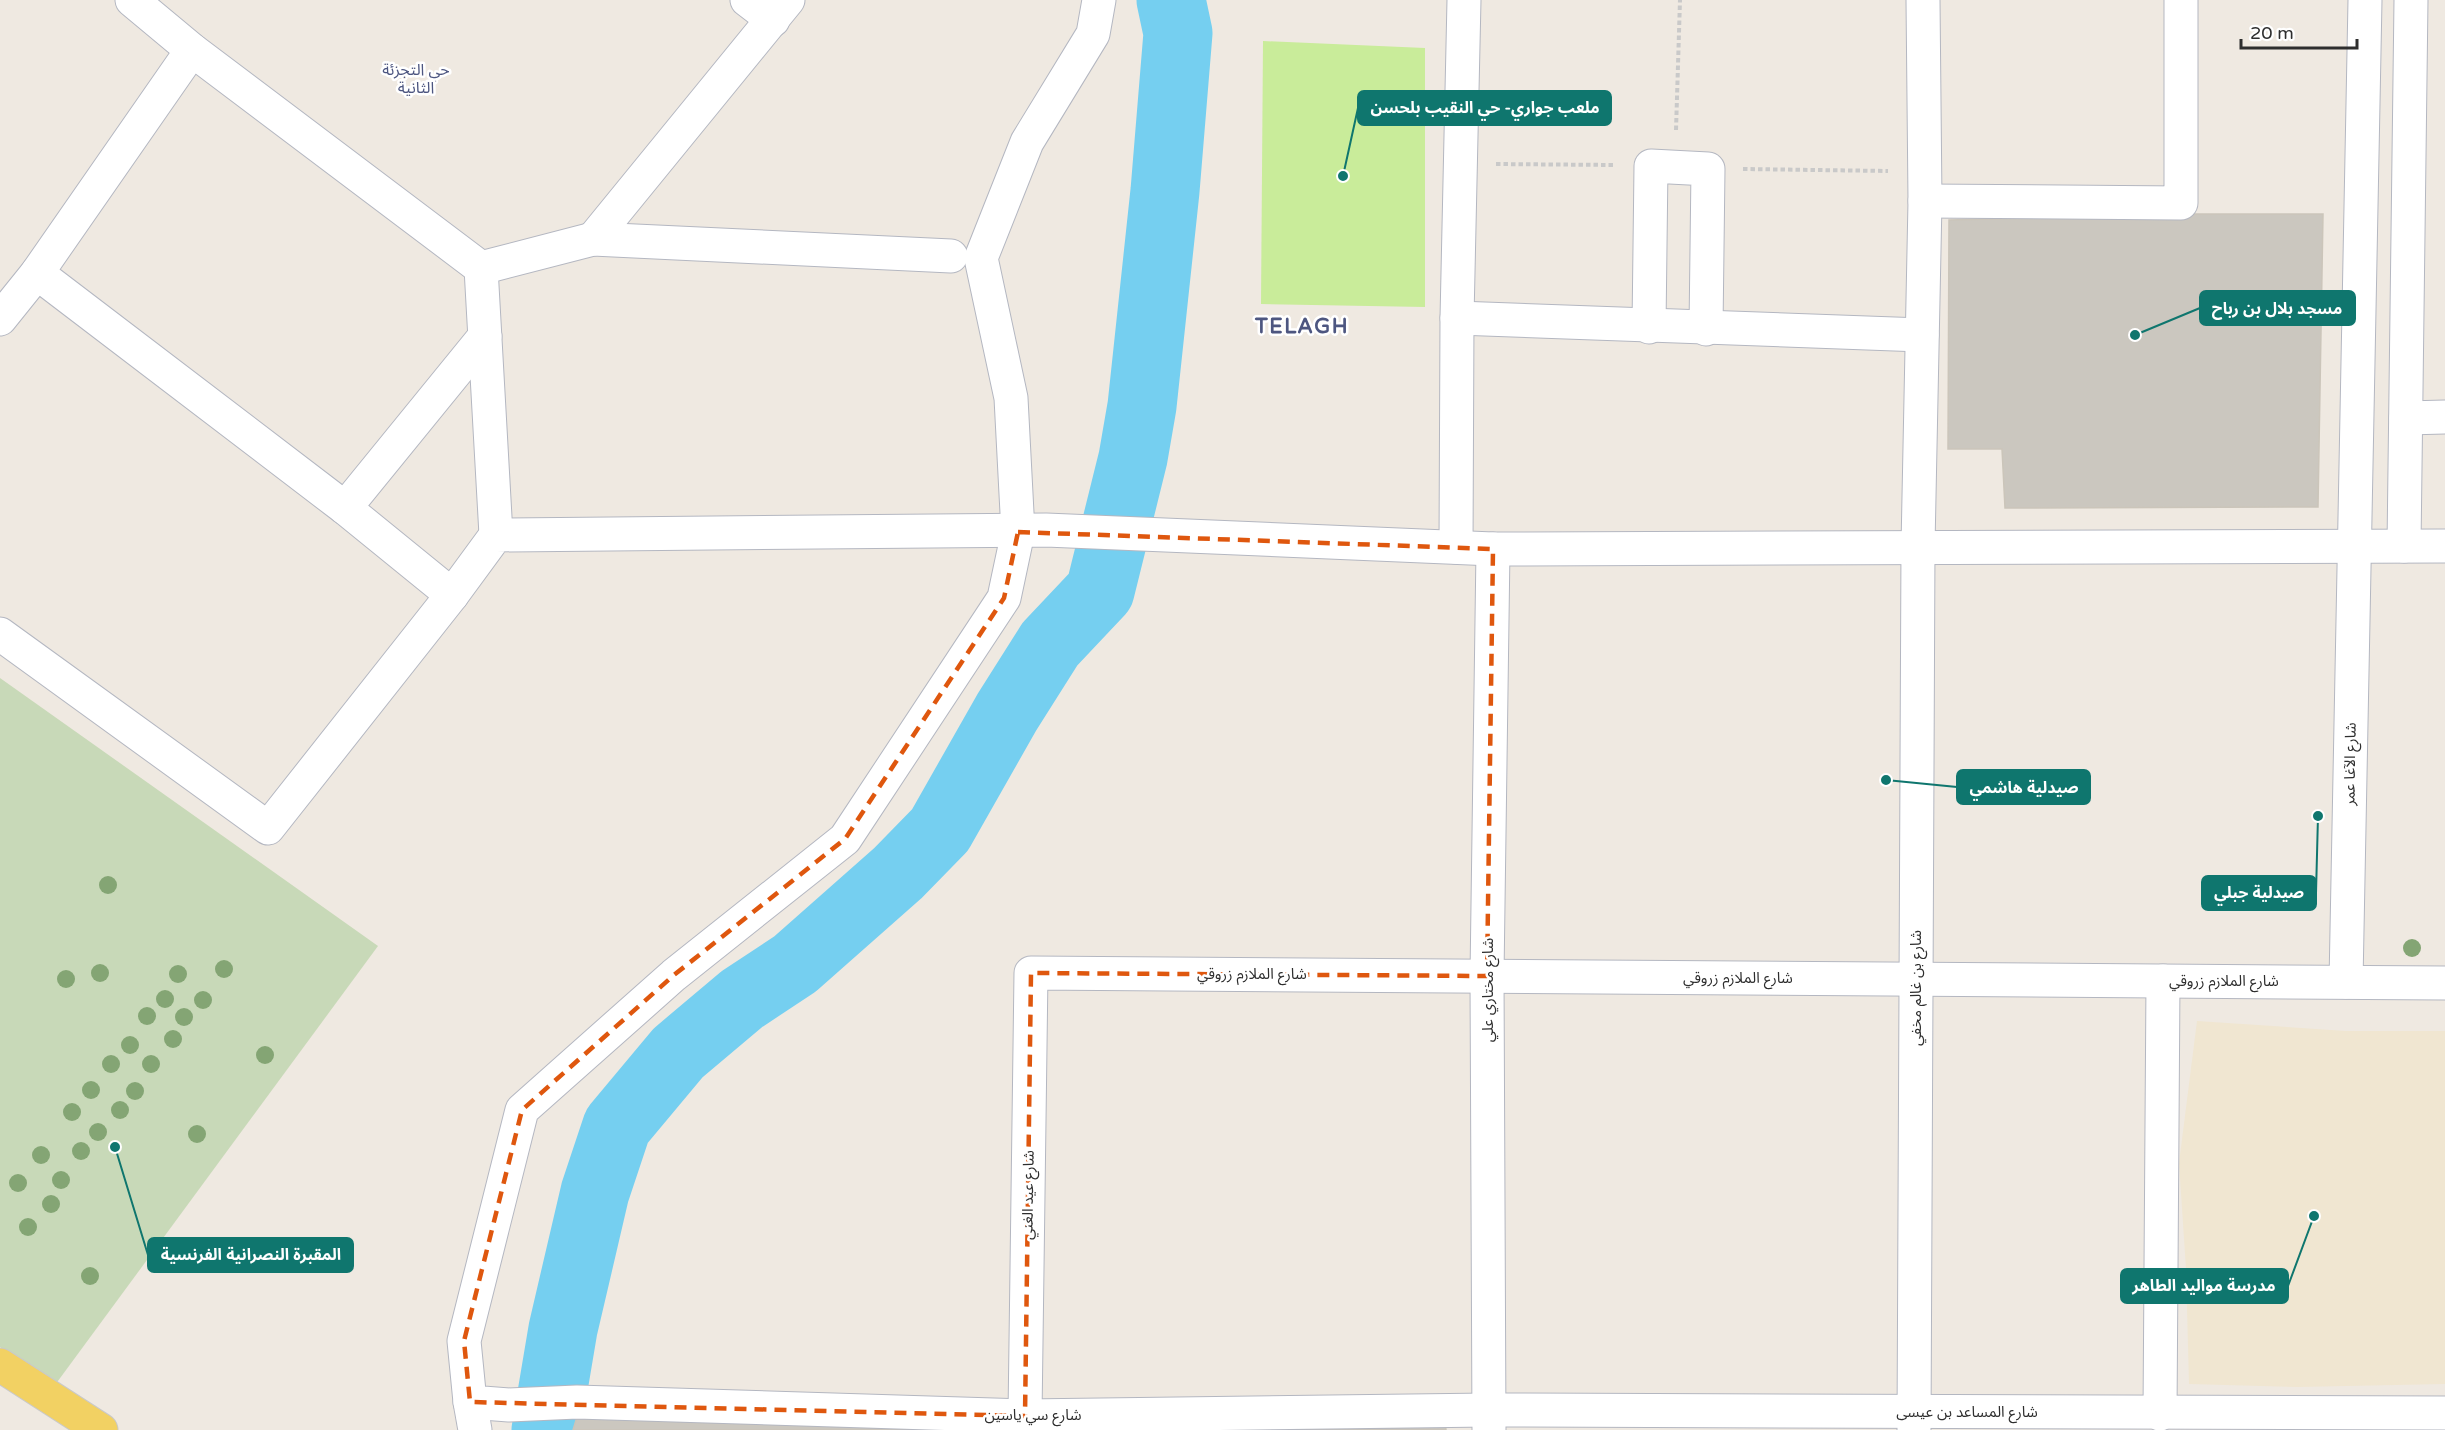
<svg xmlns="http://www.w3.org/2000/svg" width="2445" height="1430" font-family="'Varela Round','Noto Sans Arabic',sans-serif">
  <style>
    .education { fill: #f0e6d1 }
    .cemetery { fill: #c8d9b8 }
    .pitch { fill: #c9ec9a }
    .lines { fill: none; stroke-linecap: round; stroke-linejoin: round }
    .river { stroke: #75cff0; stroke-width: 69 }
    .building { fill: #cbc7bf; stroke: #cbc5ba; stroke-width: 1.5 }
    .minor-casing { stroke: #b4b7c1; stroke-width: 35 }
    .major-casing { stroke: #c9c9c9; stroke-width: 35 }
    .path { stroke: #c9c9c9; stroke-width: 4; stroke-dasharray: 4.5 3; stroke-linecap: butt }
    .minor { stroke: #fff; stroke-width: 33 }
    .major { stroke: #f2d163; stroke-width: 33 }
    .tree { fill: #84a574 }
    .marked { fill: none; stroke: #df570e; stroke-width: 4.5; stroke-dasharray: 12 8; stroke-linejoin: round }
    .labels { text-anchor: middle; stroke-width: 5; stroke-linejoin: round; paint-order: stroke }
    .street-label { font-size: 15px; fill: #2e2e2e; stroke: #fff }
    .neighbourhood-label { font-size: 16px; fill: #4d5680; stroke: #fff }
    .district-label { font-size: 21px; font-weight: bold; letter-spacing: 1.5px; fill: #4d5680; stroke: #fff }
    .leader { fill: none; stroke: #0f766e; stroke-width: 2 }
    .callout-dot { fill: #0f766e; stroke: #fff; stroke-width: 2 }
    .callout { fill: #0f766e; stroke: #0f766e; stroke-width: 2 }
    .callout-label { font-size: 16px; text-anchor: middle; font-weight: bold; fill: #fff }
  </style>
  <rect width="100%" height="100%" fill="#efe9e1"/>
  <!-- education -->
  <polygon class="education" points="2197,1021 2346,1031 2445,1031 2445,1384 2297,1387 2189,1384 2186,1269 2179,1163"/>
  <!-- cemetery -->
  <polygon class="cemetery" points="0,678 378,946 55,1385 0,1347"/>
  <!-- pitch -->
  <polygon class="pitch" points="1263,41 1425,48 1425,307 1261,304"/>
  <g class="lines">
    <!-- river -->
    <polyline class="river" points="546,1430 563,1329 595,1192 617,1126 678,1053 742,999 795,964 898,873 940,830 1007,712 1050,644 1100,591 1133,458 1142,406 1165,191 1178,33 1171,0"/>
  </g>
  <!-- building -->
  <g class="building">
    <polygon points="2197,214 2323,214 2318,507 2005,508 2002,449 1948,449 1949,220"/>
    <polygon points="577,1417 1445,1421 1446,1430 573,1430"/>
  </g>
  <g class="lines">
    <defs>
      <g id="minor">
        <polyline points="132,0 192,50 481,268 593,239 951,256"/>
        <polyline points="747,0 773,20"/>
        <polyline points="1099,0 1093,34 1027,142 981,258 1011,398 1018,532 1004,598 845,839 674,975 522,1110 464,1341 470,1402 509,1405 577,1402 1025,1416 1489,1410 2445,1413"/>
        <polyline points="1925,201 2181,203 2181,0"/>
        <polyline points="593,239 788,0"/>
        <polyline points="481,268 496,535"/>
        <polyline points="37,273 345,508 452,595"/>
        <polyline points="1457,318 1922,335"/>
        <polyline points="0,319 37,273 192,50"/>
        <polyline points="1649,327 1651,166 1708,169 1706,329"/>
        <polyline points="2406,418 2445,417"/>
        <polyline points="345,508 485,336"/>
        <polyline points="2404,546 2411,0"/>
        <polyline points="1456,547 1457,318 1464,0"/>
        <polyline points="0,634 268,828 452,595 496,535 1046,530 1493,549 2445,546"/>
        <polyline points="2346,982 2365,0"/>
        <polyline points="470,1402 475,1430"/>
        <polyline points="2160,1414 2163,981"/>
        <polyline points="1025,1416 1031,973 2445,983"/>
        <polyline points="1489,1430 1487,976 1493,549"/>
        <polyline points="1914,1430 1918,546 1925,201 1923,0"/>
      </g>
      <polyline id="major" points="0,1365 101,1430"/>
    </defs>
    <!-- minor casing -->
    <use href="#minor" class="minor-casing"/>
    <!-- major casing -->
    <use href="#major" class="major-casing"/>
    <!-- path -->
    <g class="path">
      <polyline points="1676,130 1680,0"/>
      <polyline points="1496,164 1614,165"/>
      <polyline points="1743,169 1888,171"/>
    </g>
    <!-- minor -->
    <use href="#minor" class="minor"/>
    <!-- major -->
    <use href="#major" class="major"/>
  </g>
  <!-- trees -->
  <g class="tree">
    <circle cx="108" cy="885" r="9"/>
    <circle cx="2412" cy="948" r="9"/>
    <circle cx="224" cy="969" r="9"/>
    <circle cx="100" cy="973" r="9"/>
    <circle cx="178" cy="974" r="9"/>
    <circle cx="66" cy="979" r="9"/>
    <circle cx="165" cy="999" r="9"/>
    <circle cx="203" cy="1000" r="9"/>
    <circle cx="147" cy="1016" r="9"/>
    <circle cx="184" cy="1017" r="9"/>
    <circle cx="173" cy="1039" r="9"/>
    <circle cx="130" cy="1045" r="9"/>
    <circle cx="265" cy="1055" r="9"/>
    <circle cx="111" cy="1064" r="9"/>
    <circle cx="151" cy="1064" r="9"/>
    <circle cx="91" cy="1090" r="9"/>
    <circle cx="135" cy="1091" r="9"/>
    <circle cx="120" cy="1110" r="9"/>
    <circle cx="72" cy="1112" r="9"/>
    <circle cx="98" cy="1132" r="9"/>
    <circle cx="197" cy="1134" r="9"/>
    <circle cx="81" cy="1151" r="9"/>
    <circle cx="41" cy="1155" r="9"/>
    <circle cx="61" cy="1180" r="9"/>
    <circle cx="18" cy="1183" r="9"/>
    <circle cx="51" cy="1204" r="9"/>
    <circle cx="28" cy="1227" r="9"/>
    <circle cx="90" cy="1276" r="9"/>
  </g>
  <!-- marked area -->
  <path class="marked" d="M1018,532L1493,549L1487,976L1031,973L1025,1416L470,1402L464,1341L522,1110L674,975L845,839L1004,598Z"/>
  <g class="labels">
    <!-- street labels -->
    <g class="street-label">
      <text transform="translate(2350 764) rotate(-89)" y="5">شارع الآغا عمر</text>
      <text x="1252" y="979">شارع الملازم زروقي</text>
      <text x="1738" y="983">شارع الملازم زروقي</text>
      <text x="2224" y="986">شارع الملازم زروقي</text>
      <text transform="translate(1916 988) rotate(-90)" y="5">شارع بن غالم مخفي</text>
      <text transform="translate(1488 990) rotate(-90)" y="5">شارع مختاري علي</text>
      <text transform="translate(1028 1195) rotate(-89)" y="5">شارع عيد الغني</text>
      <text x="1967" y="1417">شارع المساعد بن عيسى</text>
      <text x="1033" y="1420">شارع سي ياسين</text>
    </g>
    <!-- neighbourhood labels -->
    <g class="neighbourhood-label">
      <text x="416" y="75">حي التجزئة<tspan x="416" dy="18">الثانية</tspan></text>
    </g>
    <!-- district labels -->
    <g class="district-label">
      <text x="1302" y="333">TELAGH</text>
    </g>
  </g>
  <!-- callouts -->
  <path class="leader" d="M1343 176L1358 108M2135 335L2200 308M1886 780L1957 787M2318 816L2316 893M115 1147L148 1255M2314 1216L2288 1286"/>
  <g class="callout-dot">
    <circle cx="1343" cy="176" r="6"/>
    <circle cx="2135" cy="335" r="6"/>
    <circle cx="1886" cy="780" r="6"/>
    <circle cx="2318" cy="816" r="6"/>
    <circle cx="115" cy="1147" r="6"/>
    <circle cx="2314" cy="1216" r="6"/>
  </g>
  <g class="callout">
    <rect x="1358" y="91" width="253" height="34" rx="6"/>
    <rect x="2200" y="291" width="155" height="34" rx="6"/>
    <rect x="1957" y="770" width="133" height="34" rx="6"/>
    <rect x="2202" y="876" width="114" height="34" rx="6"/>
    <rect x="148" y="1238" width="205" height="34" rx="6"/>
    <rect x="2121" y="1269" width="167" height="34" rx="6"/>
  </g>
  <g class="callout-label">
    <text x="1485" y="113">ملعب جواري- حي النقيب بلحسن</text>
    <text x="2277" y="314">مسجد بلال بن رباح</text>
    <text x="2024" y="793">صيدلية هاشمي</text>
    <text x="2259" y="898">صيدلية جبلي</text>
    <text x="251" y="1260">المقبرة النصرانية الفرنسية</text>
    <text x="2204" y="1291">مدرسة مواليد الطاهر</text>
  </g>
  <!-- scale -->
  <path d="M2241 39v9h116v-9" fill="none" stroke="#2e2e2e" stroke-width="3"/>
  <text x="2250" y="39" font-size="18" fill="#2e2e2e" stroke="#ffffff" stroke-width="4.5" paint-order="stroke">20 m</text>
</svg>
